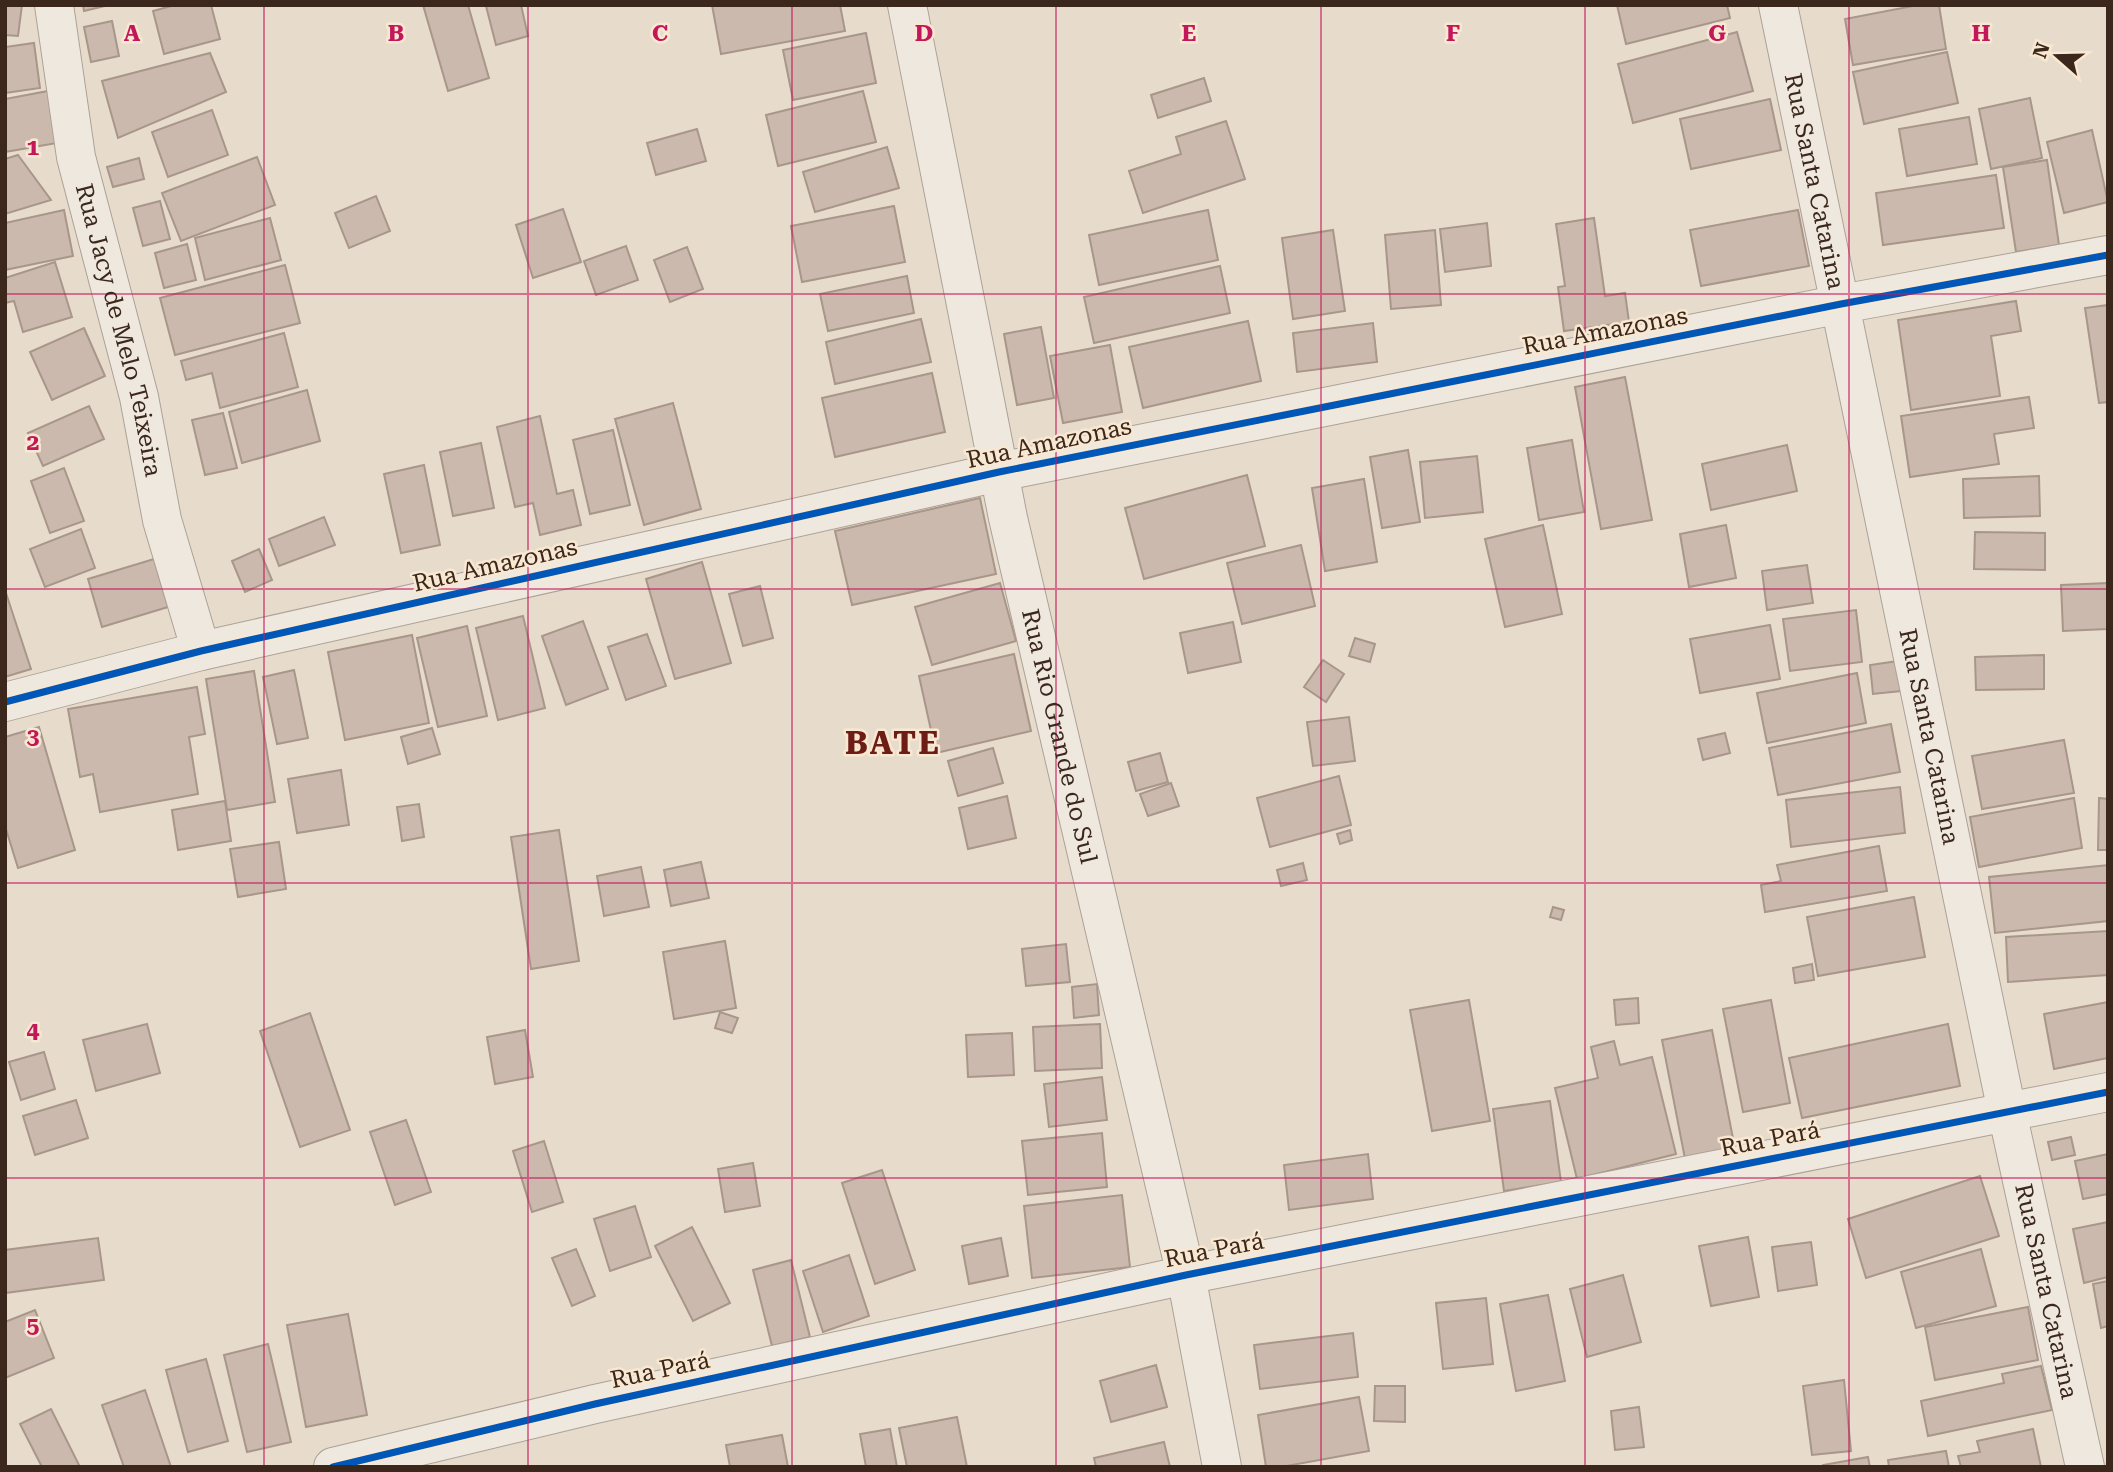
<svg xmlns="http://www.w3.org/2000/svg" width="2113" height="1472" font-family="'Roboto Serif',serif">
  <style>
    .building { fill: #ccb9ad; stroke: #a8968b; stroke-width: 2 }
    .lines { fill: none; stroke-linecap: round; stroke-linejoin: round }
    .minor-casing { stroke: #aca196; stroke-width: 40 }
    .minor { stroke: #efe8df; stroke-width: 38 }
    .cycleway-casing { stroke: #f9e8d1; stroke-width: 11 }
    .cycleway { stroke: #0057b8; stroke-width: 7 }
    .grid { fill: none; stroke: #c2185b; stroke-width: 2; stroke-opacity: 0.55 }
    .labels { text-anchor: middle; stroke-width: 5; stroke-linejoin: round; paint-order: stroke }
    .street-label { font-size: 24px; fill: #3c271c; stroke: #f9e8d1 }
    .district-label { font-size: 32px; font-weight: bold; letter-spacing: 2px; fill: #6e1c16; stroke: #f9e8d1 }
    .grid-label { font-size: 23px; text-anchor: middle; font-weight: bold; fill: #c2185b; stroke: #f9e8d1; stroke-width: 5; stroke-linejoin: round; paint-order: stroke }
  </style>
  <rect width="100%" height="100%" fill="#e7dccc"/>
  <!-- building -->
  <g class="building">
    <polygon points="5,5 22,5 18,36 5,35"/>
    <polygon points="83,5 109,5 84,11"/>
    <polygon points="175,5 211,5 220,39 164,54 153,11"/>
    <polygon points="423,5 468,5 489,78 448,91"/>
    <polygon points="521,5 528,36 496,45 486,6"/>
    <polygon points="712,5 840,5 845,31 721,54"/>
    <polygon points="1617,5 1727,5 1730,18 1626,44"/>
    <polygon points="1918,5 1939,5 1946,49 1853,65 1845,19"/>
    <polygon points="112,21 119,56 91,62 84,27"/>
    <polygon points="1737,32 1753,91 1633,123 1618,64"/>
    <polygon points="866,33 876,83 793,100 783,50"/>
    <polygon points="34,43 40,88 5,93 5,47"/>
    <polygon points="1947,52 1958,103 1864,124 1853,72"/>
    <polygon points="210,53 226,92 118,138 102,81"/>
    <polygon points="1204,78 1211,101 1158,118 1151,95"/>
    <polygon points="48,91 57,143 5,152 5,99"/>
    <polygon points="863,91 876,142 778,166 766,115"/>
    <polygon points="2030,98 2042,158 1991,169 1979,109"/>
    <polygon points="1770,99 1781,150 1691,169 1680,119"/>
    <polygon points="212,110 228,155 168,177 152,132"/>
    <polygon points="1969,117 1977,164 1907,176 1899,129"/>
    <polygon points="1226,121 1245,179 1143,213 1129,171 1181,154 1176,137"/>
    <polygon points="697,129 706,161 656,175 647,143"/>
    <polygon points="2092,130 2108,202 2064,213 2047,142"/>
    <polygon points="887,147 899,188 815,212 803,172"/>
    <polygon points="18,155 51,200 5,214 5,159"/>
    <polygon points="257,157 275,205 181,241 162,193"/>
    <polygon points="139,158 144,179 113,187 107,167"/>
    <polygon points="2047,160 2059,245 2016,252 2003,167"/>
    <polygon points="1996,175 2004,228 1883,245 1876,193"/>
    <polygon points="376,196 390,231 349,248 335,213"/>
    <polygon points="160,201 170,239 143,246 133,208"/>
    <polygon points="894,206 905,262 802,282 791,226"/>
    <polygon points="563,209 581,262 533,278 516,225"/>
    <polygon points="64,210 73,256 5,270 5,223"/>
    <polygon points="1208,210 1218,260 1099,285 1089,235"/>
    <polygon points="1798,210 1809,266 1701,286 1690,230"/>
    <polygon points="270,218 281,260 205,280 195,238"/>
    <polygon points="1594,218 1605,296 1625,293 1629,322 1564,331 1558,287 1565,286 1556,224"/>
    <polygon points="1487,223 1491,266 1445,272 1440,229"/>
    <polygon points="1333,230 1345,311 1293,319 1282,238"/>
    <polygon points="1435,230 1441,305 1391,309 1385,235"/>
    <polygon points="187,244 196,280 164,288 155,253"/>
    <polygon points="626,246 638,280 596,295 584,261"/>
    <polygon points="687,247 703,289 670,302 654,260"/>
    <polygon points="55,262 72,317 23,332 14,301 5,303 5,278"/>
    <polygon points="285,265 300,323 175,355 160,298"/>
    <polygon points="1220,266 1230,313 1094,343 1084,297"/>
    <polygon points="907,276 914,313 828,331 820,294"/>
    <polygon points="2016,301 2021,331 1991,336 2000,396 1911,410 1898,320"/>
    <polygon points="2108,305 2108,402 2099,403 2085,308"/>
    <polygon points="921,319 931,362 835,384 826,342"/>
    <polygon points="1248,321 1261,381 1143,408 1129,347"/>
    <polygon points="1373,323 1377,362 1297,372 1293,333"/>
    <polygon points="1041,327 1054,398 1017,405 1004,334"/>
    <polygon points="84,328 105,376 52,400 30,352"/>
    <polygon points="284,333 298,387 220,408 212,373 186,380 181,361"/>
    <polygon points="1110,345 1122,412 1063,423 1050,356"/>
    <polygon points="932,373 945,432 835,457 822,398"/>
    <polygon points="1625,377 1652,520 1601,529 1575,387"/>
    <polygon points="307,390 320,441 242,463 229,412"/>
    <polygon points="2029,397 2034,428 1994,434 1999,464 1910,477 1901,416"/>
    <polygon points="673,403 701,509 644,525 615,419"/>
    <polygon points="89,406 104,439 43,466 28,433"/>
    <polygon points="223,413 237,468 205,475 192,420"/>
    <polygon points="540,416 557,494 573,490 581,525 540,535 533,503 515,507 497,427"/>
    <polygon points="613,430 630,505 590,514 573,440"/>
    <polygon points="1572,440 1584,512 1539,520 1527,448"/>
    <polygon points="481,443 494,508 453,516 440,452"/>
    <polygon points="1787,445 1797,491 1711,510 1702,464"/>
    <polygon points="1408,450 1420,522 1382,528 1370,457"/>
    <polygon points="1477,456 1483,512 1425,518 1420,462"/>
    <polygon points="424,465 440,545 401,553 384,474"/>
    <polygon points="64,468 84,521 50,533 31,481"/>
    <polygon points="1247,475 1265,546 1144,579 1125,508"/>
    <polygon points="2039,476 2040,516 1964,518 1963,479"/>
    <polygon points="1364,479 1377,562 1325,571 1312,488"/>
    <polygon points="980,498 996,574 852,605 835,531"/>
    <polygon points="324,517 335,545 279,566 269,539"/>
    <polygon points="1543,525 1562,614 1505,627 1485,539"/>
    <polygon points="1726,525 1736,578 1689,587 1680,534"/>
    <polygon points="81,529 95,568 45,587 30,549"/>
    <polygon points="1975,532 2045,533 2045,570 1974,569"/>
    <polygon points="1301,545 1315,606 1242,624 1227,563"/>
    <polygon points="259,549 272,580 245,592 232,561"/>
    <polygon points="154,559 168,607 102,627 88,579"/>
    <polygon points="702,562 731,663 675,679 646,579"/>
    <polygon points="1807,565 1813,603 1767,610 1762,571"/>
    <polygon points="1000,583 1016,641 932,665 915,607"/>
    <polygon points="2108,583 2108,629 2063,631 2061,585"/>
    <polygon points="760,586 773,638 743,646 729,594"/>
    <polygon points="5,590 31,669 5,677"/>
    <polygon points="1856,610 1862,662 1790,671 1783,619"/>
    <polygon points="523,616 545,708 498,720 476,628"/>
    <polygon points="583,621 608,689 566,705 542,636"/>
    <polygon points="1233,622 1241,662 1188,673 1180,633"/>
    <polygon points="1770,625 1780,679 1700,693 1690,639"/>
    <polygon points="467,626 487,716 438,727 417,638"/>
    <polygon points="647,634 666,686 626,700 608,647"/>
    <polygon points="412,635 429,723 345,740 328,652"/>
    <polygon points="1355,638 1375,644 1370,662 1349,656"/>
    <polygon points="1014,654 1031,731 936,753 919,676"/>
    <polygon points="2044,655 2044,689 1976,690 1975,657"/>
    <polygon points="1323,660 1344,674 1326,702 1304,687"/>
    <polygon points="1898,661 1901,691 1873,694 1870,665"/>
    <polygon points="294,670 308,738 277,744 263,677"/>
    <polygon points="254,671 275,802 227,810 206,679"/>
    <polygon points="1857,673 1866,723 1767,743 1757,693"/>
    <polygon points="197,687 205,734 189,737 198,794 100,812 93,774 80,777 68,709"/>
    <polygon points="1349,717 1355,761 1313,766 1307,722"/>
    <polygon points="1891,724 1900,772 1778,795 1769,748"/>
    <polygon points="39,727 75,850 18,868 5,826 5,737"/>
    <polygon points="432,728 440,754 408,764 401,737"/>
    <polygon points="1725,733 1730,753 1703,760 1698,739"/>
    <polygon points="2064,740 2074,793 1982,809 1972,756"/>
    <polygon points="993,748 1003,783 958,796 948,761"/>
    <polygon points="1160,753 1168,782 1136,791 1128,762"/>
    <polygon points="341,770 349,825 297,833 288,779"/>
    <polygon points="1339,776 1351,825 1270,847 1257,798"/>
    <polygon points="1171,783 1179,806 1148,816 1140,794"/>
    <polygon points="1900,787 1905,833 1791,847 1786,800"/>
    <polygon points="1007,796 1016,838 968,849 959,808"/>
    <polygon points="2074,798 2082,848 1979,867 1970,817"/>
    <polygon points="2099,798 2108,799 2108,850 2098,850"/>
    <polygon points="225,801 231,841 178,850 172,810"/>
    <polygon points="419,804 424,837 402,841 397,807"/>
    <polygon points="559,830 579,961 531,969 511,837"/>
    <polygon points="1350,830 1352,840 1340,844 1337,834"/>
    <polygon points="279,842 286,889 238,897 230,849"/>
    <polygon points="1879,846 1887,891 1765,912 1761,885 1781,881 1777,865"/>
    <polygon points="701,862 709,898 671,906 664,870"/>
    <polygon points="1303,863 1307,880 1281,886 1277,870"/>
    <polygon points="2108,865 2108,921 1995,933 1989,877"/>
    <polygon points="641,867 649,907 604,916 597,876"/>
    <polygon points="1914,897 1925,957 1818,976 1807,917"/>
    <polygon points="1553,907 1564,910 1561,920 1550,917"/>
    <polygon points="2108,931 2108,975 2008,982 2006,937"/>
    <polygon points="725,941 736,1008 674,1019 663,952"/>
    <polygon points="1066,944 1070,982 1026,986 1022,949"/>
    <polygon points="1812,964 1814,980 1795,983 1793,968"/>
    <polygon points="1097,984 1099,1015 1074,1018 1072,987"/>
    <polygon points="1638,998 1639,1023 1616,1025 1614,1000"/>
    <polygon points="1469,1000 1490,1121 1432,1131 1410,1010"/>
    <polygon points="1771,1000 1790,1103 1743,1112 1723,1009"/>
    <polygon points="2108,1002 2108,1058 2054,1069 2044,1014"/>
    <polygon points="720,1012 738,1018 732,1033 715,1028"/>
    <polygon points="310,1013 350,1130 300,1147 260,1031"/>
    <polygon points="147,1024 160,1073 96,1091 83,1040"/>
    <polygon points="1100,1024 1102,1068 1035,1071 1033,1027"/>
    <polygon points="1948,1024 1960,1086 1802,1118 1789,1058"/>
    <polygon points="525,1030 533,1077 495,1084 487,1037"/>
    <polygon points="1712,1030 1736,1154 1686,1164 1662,1040"/>
    <polygon points="1012,1033 1014,1075 968,1077 966,1035"/>
    <polygon points="1614,1041 1620,1065 1652,1057 1676,1154 1577,1179 1555,1088 1598,1078 1591,1047"/>
    <polygon points="44,1052 55,1089 21,1100 9,1062"/>
    <polygon points="1102,1077 1107,1120 1049,1127 1044,1084"/>
    <polygon points="76,1100 88,1138 35,1155 23,1116"/>
    <polygon points="1550,1101 1561,1182 1504,1191 1493,1109"/>
    <polygon points="406,1120 431,1192 395,1205 370,1132"/>
    <polygon points="1102,1133 1107,1187 1028,1195 1022,1141"/>
    <polygon points="2071,1137 2075,1155 2052,1160 2048,1142"/>
    <polygon points="544,1141 563,1202 532,1212 513,1151"/>
    <polygon points="1368,1154 1373,1199 1289,1210 1284,1165"/>
    <polygon points="2108,1154 2108,1194 2083,1199 2075,1161"/>
    <polygon points="753,1163 760,1206 725,1212 718,1169"/>
    <polygon points="882,1170 915,1270 875,1284 842,1183"/>
    <polygon points="1980,1176 1999,1236 1866,1278 1848,1219"/>
    <polygon points="1122,1195 1130,1267 1032,1278 1024,1206"/>
    <polygon points="635,1206 651,1257 610,1271 594,1219"/>
    <polygon points="2108,1222 2108,1277 2084,1283 2073,1229"/>
    <polygon points="692,1227 730,1303 693,1321 655,1246"/>
    <polygon points="1748,1237 1759,1297 1711,1306 1699,1246"/>
    <polygon points="98,1238 104,1280 5,1293 5,1250"/>
    <polygon points="1001,1238 1008,1276 969,1284 962,1246"/>
    <polygon points="1811,1242 1817,1285 1778,1291 1772,1247"/>
    <polygon points="576,1249 595,1296 572,1306 552,1258"/>
    <polygon points="1981,1249 1996,1306 1916,1328 1901,1272"/>
    <polygon points="849,1255 869,1316 823,1332 803,1271"/>
    <polygon points="791,1260 810,1337 772,1346 753,1270"/>
    <polygon points="1623,1275 1641,1342 1587,1357 1570,1289"/>
    <polygon points="2108,1281 2108,1326 2101,1328 2093,1284"/>
    <polygon points="1548,1295 1565,1381 1516,1391 1500,1304"/>
    <polygon points="1486,1298 1493,1364 1443,1369 1436,1303"/>
    <polygon points="2028,1307 2038,1360 1935,1380 1925,1327"/>
    <polygon points="35,1310 54,1358 5,1378 5,1322"/>
    <polygon points="348,1314 367,1415 306,1427 287,1325"/>
    <polygon points="1353,1333 1358,1377 1260,1389 1254,1345"/>
    <polygon points="268,1344 291,1442 247,1452 224,1355"/>
    <polygon points="206,1359 228,1441 188,1452 166,1370"/>
    <polygon points="1156,1365 1167,1407 1111,1422 1100,1381"/>
    <polygon points="2041,1366 2052,1410 1928,1436 1921,1401 2004,1383 2002,1374"/>
    <polygon points="1844,1380 1851,1451 1812,1455 1803,1386"/>
    <polygon points="1375,1386 1405,1386 1405,1422 1374,1421"/>
    <polygon points="145,1390 171,1467 124,1467 102,1405"/>
    <polygon points="1359,1397 1369,1451 1281,1467 1266,1467 1258,1415"/>
    <polygon points="1639,1407 1644,1447 1615,1450 1611,1411"/>
    <polygon points="51,1409 80,1467 42,1467 20,1424"/>
    <polygon points="957,1417 967,1467 907,1467 899,1428"/>
    <polygon points="890,1429 897,1467 866,1467 860,1434"/>
    <polygon points="2033,1429 2041,1467 1961,1467 1958,1456 1980,1452 1977,1441"/>
    <polygon points="782,1435 788,1467 730,1467 726,1445"/>
    <polygon points="1164,1442 1170,1467 1096,1467 1094,1458"/>
    <polygon points="1946,1451 1949,1467 1889,1467 1888,1460"/>
    <polygon points="1868,1457 1870,1467 1823,1467 1823,1465"/>
  </g>
  <g class="lines">
    <defs>
      <g id="minor">
        <path id="s1" d="M54,5L76,157L139,397L162,520L201,651"/>
        <path id="s2" d="M907,5L1008,518L1186,1275L1222,1467"/>
        <path id="s3" d="M1778,5L2007,1112L2085,1467"/>
        <polyline points="5,702 201,651 999,472 1841,304 2108,255"/>
        <polyline points="333,1467 595,1404 1186,1275 2108,1092"/>
      </g>
    </defs>
    <!-- minor casing -->
    <use href="#minor" class="minor-casing"/>
    <!-- minor -->
    <use href="#minor" class="minor"/>
    <defs>
      <g id="cycleway">
        <polyline points="5,702 201,651 999,472 1841,304 2108,255"/>
        <polyline points="333,1467 595,1404 1186,1275 2108,1092"/>
      </g>
    </defs>
    <!-- cycleway casing -->
    <use href="#cycleway" class="cycleway-casing"/>
    <!-- cycleway -->
    <use href="#cycleway" class="cycleway"/>
  </g>
  <!-- grid -->
  <path class="grid" d="M264,5V1467M528,5V1467M792,5V1467M1056,5V1467M1321,5V1467M1585,5V1467M1849,5V1467M5,294H2108M5,589H2108M5,883H2108M5,1178H2108"/>
  <g class="labels">
    <!-- street labels -->
    <g class="street-label">
      <text dy="8" stroke="none"><textPath href="#s3" startOffset="180">Rua Santa Catarina</textPath></text>
      <text dy="8" stroke="none"><textPath href="#s1" startOffset="332">Rua Jacy de Melo Teixeira</textPath></text>
      <text transform="translate(1605 331) rotate(-11)" y="8">Rua Amazonas</text>
      <text transform="translate(1049 443) rotate(-12)" y="8">Rua Amazonas</text>
      <text transform="translate(495 565) rotate(-13)" y="8">Rua Amazonas</text>
      <text dy="8" stroke="none"><textPath href="#s3" startOffset="747">Rua Santa Catarina</textPath></text>
      <text dy="8" stroke="none"><textPath href="#s2" startOffset="747">Rua Rio Grande do Sul</textPath></text>
      <text transform="translate(1770 1139) rotate(-11)" y="8">Rua Pará</text>
      <text transform="translate(1214 1250) rotate(-11)" y="8">Rua Pará</text>
      <text dy="8" stroke="none"><textPath href="#s3" startOffset="1314">Rua Santa Catarina</textPath></text>
      <text transform="translate(660 1370) rotate(-12)" y="8">Rua Pará</text>
    </g>
    <!-- district labels -->
    <g class="district-label">
      <text x="893" y="754">BATE</text>
    </g>
  </g>
  <g class="grid-label">
    <text x="132" y="41">A</text>
    <text x="396" y="41">B</text>
    <text x="660" y="41">C</text>
    <text x="924" y="41">D</text>
    <text x="1189" y="41">E</text>
    <text x="1453" y="41">F</text>
    <text x="1717" y="41">G</text>
    <text x="1981" y="41">H</text>
    <text x="33" y="155">1</text>
    <text x="33" y="450">2</text>
    <text x="33" y="744">3</text>
    <text x="33" y="1038">4</text>
    <text x="33" y="1333">5</text>
  </g>
  <!-- border -->
  <rect width="2113" height="1472" fill="none" stroke="#3c271c" stroke-width="14"/>
  <!-- north arrow -->
  <g transform="translate(2057 56) rotate(290)" stroke="#f9e8d1" stroke-width="5" paint-order="stroke">
  <path d="M0-5L12 26L0 18L-12 26Z" fill="#3c271c"/>
  <text y="-10" font-size="19" font-weight="bold" text-anchor="middle" fill="#3c271c">N</text>
  </g>
</svg>
